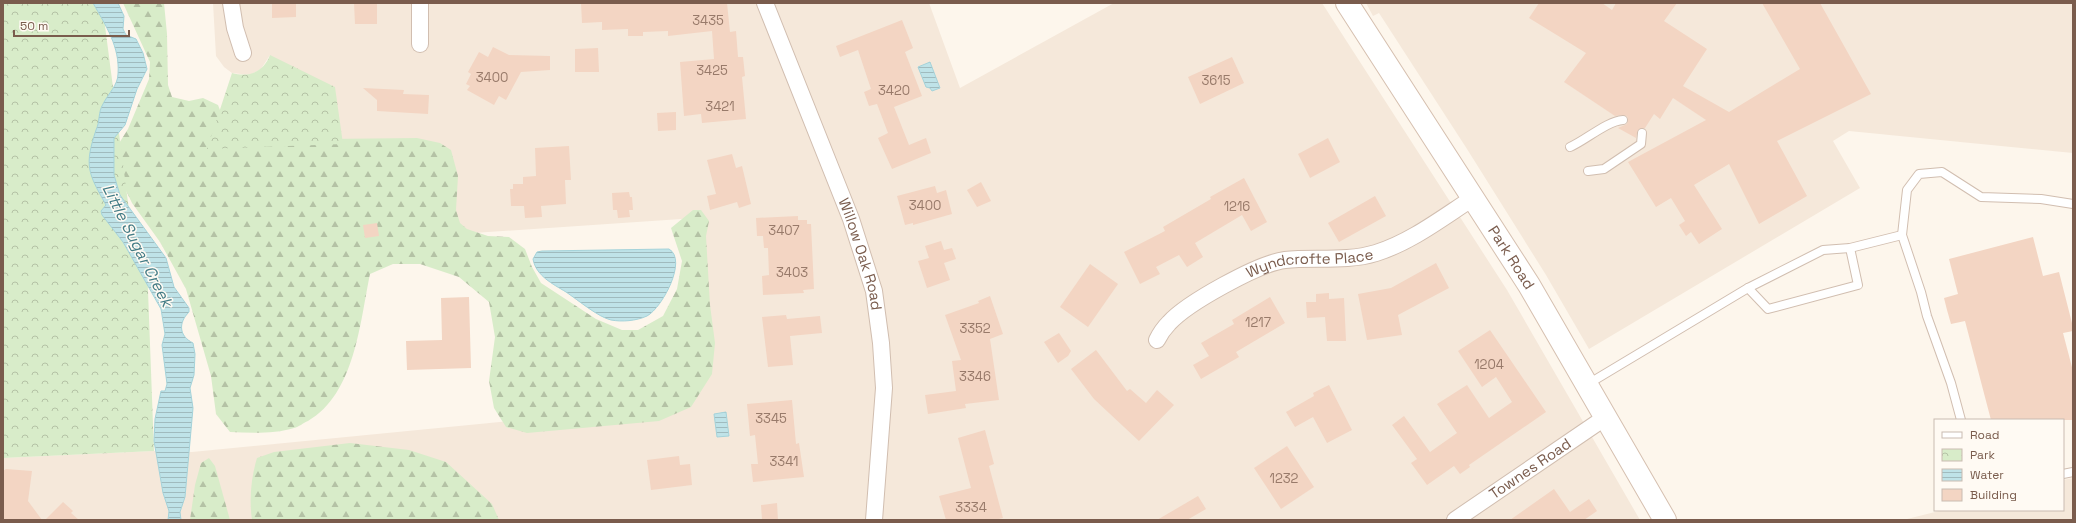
<svg xmlns="http://www.w3.org/2000/svg" width="2076" height="523" font-family="'Space Grotesk',sans-serif">
  <style>
    .residential { fill: #f5e8da }
    .forest { fill: url(#forest-firs) }
    .park { fill: url(#park-crowns) }
    .water { fill: url(#water-rules); stroke: #a5d3da }
    .building { fill: #f3d5c3 }
    .lines { fill: none; stroke-linecap: round; stroke-linejoin: round }
    .service-casing { stroke: #d1beb0; stroke-width: 10 }
    .minor-casing { stroke: #d1beb0; stroke-width: 18 }
    .secondary-casing { stroke: #d6c0b0; stroke-width: 24 }
    .service { stroke: #fff; stroke-width: 8 }
    .minor { stroke: #fff; stroke-width: 16 }
    .secondary { stroke: #fff; stroke-width: 22 }
    .labels { text-anchor: middle; stroke-width: 3; stroke-linejoin: round; paint-order: stroke }
    .number-label { font-size: 13px; fill: #987a6a }
    .street-label { font-size: 15px; fill: #7a5c4d; stroke: #fffaf3 }
    .water-label { font-size: 16px; font-style: italic; fill: #437c86; stroke: #fffaf3 }
  </style>
  <defs>
    <pattern id="forest-firs" width="22" height="20" patternUnits="userSpaceOnUse"><rect width="22" height="20" fill="#d8ecc9"/><path d="M5 1l3.5 6h-7zM16 11l3.5 6h-7z" fill="#b4c2a5"/></pattern>
    <pattern id="park-crowns" width="20" height="18" patternUnits="userSpaceOnUse"><rect width="20" height="18" fill="#d8ecc9"/><path d="M2 6a3 3 0 1 1 6 0M12 15a3 3 0 1 1 6 0" fill="none" stroke="#b4c2a5"/></pattern>
    <pattern id="water-rules" width="6" height="5" patternUnits="userSpaceOnUse"><rect width="6" height="5" fill="#bfe3e8"/><path d="M0 2.5h6" fill="none" stroke="#a0bbbe"/></pattern>
  </defs>
  <rect width="100%" height="100%" fill="#fdf6ec"/>
  <!-- residential -->
  <g class="residential">
    <polygon points="213,3 929,3 960,88 1114,3 1322,3 1507,290 1640,520 3,520 3,458 154,451 192,452 683,404 696,218 253,248 270,55 261,69 250,75 232,73 224,67 216,56"/>
    <polygon points="1366,3 2073,3 2073,153 1849,131 1833,141 1860,188 1589,349 1546,275 1467,149 1379,13 1373,16"/>
    <polygon points="2073,478 2073,520 1903,520 1943,510 2063,510 2063,480"/>
  </g>
  <!-- forest -->
  <g class="forest">
    <path d="M123,3H164L167,34L168,85L172,97L189,101L203,98L218,105L225,123L239,140L417,138L440,143L451,150L458,176L456,210L460,223L467,229L488,236L509,237L525,249L532,267L541,283L596,319L622,330H638L663,316L677,289L682,261L671,228L693,210H701L709,221L706,236L710,305L715,343L712,374L691,407L659,421L527,433L506,427L494,408L489,381L495,337L489,302L459,277L420,264H393L370,274C360,322 355,394 308,421C303,423 299,427 294,428C275,434 251,433 230,432L216,414L211,376L186,289L160,242L132,203L118,174L116,148L128,129L149,79L150,62Z"/>
    <path d="M350,443L409,450L446,462L492,504L499,520H252C249,499 251,478 257,458L274,452Z"/>
    <polygon points="209,458 215,466 230,520 190,520 195,485 201,463"/>
  </g>
  <!-- park -->
  <g class="park">
    <polygon points="3,3 102,3 132,233 146,237 154,451 3,458"/>
    <path d="M270,55L335,87L343,144L207,149L232,73C250,78 264,71 270,55Z"/>
  </g>
  <!-- water -->
  <g class="water">
    <path d="M93,3H118L124,16L123,29L126,35L136,39L143,53L147,69L137,89L125,125L114,138V175L120,195L166,258L174,287L189,308V312C178,323 179,336 193,343L195,354L194,375L190,388L193,408L185,497L180,512L181,520H168L169,511L163,493L154,441L155,419L161,391H165L167,384L162,345L165,334L161,309L123,242L102,215L101,211L106,205C88,173 84,166 96,130C100,122 98,112 103,104C108,94 118,85 118,74C120,47 106,26 93,3Z"/>
    <polygon points="930,62 940,88 932,91 930,88 926,87 918,67"/>
    <path d="M669,249C688,260 662,308 647,316C636,321 622,322 611,320C598,317 578,300 566,292C553,284 536,276 533,259L537,252L542,251Z"/>
    <polygon points="726,412 729,436 717,437 714,414"/>
  </g>
  <!-- building -->
  <g class="building">
    <polygon points="272,3 296,3 296,17 272,18"/>
    <polygon points="354,3 377,3 377,24 355,24"/>
    <polygon points="581,3 727,3 730,32 736,31 738,57 743,57 745,76 742,77 746,119 702,123 701,114 684,116 680,62 714,59 712,31 668,36 668,31 643,32 643,36 628,36 628,29 602,30 602,22 582,23"/>
    <polygon points="1539,3 1602,3 1612,10 1616,3 1677,3 1664,21 1707,49 1683,86 1729,112 1800,69 1762,3 1820,3 1871,94 1777,141 1807,196 1759,224 1729,164 1694,185 1722,229 1699,244 1691,232 1686,236 1679,225 1685,221 1671,198 1656,207 1628,162 1706,120 1673,98 1660,119 1654,114 1645,128 1638,130 1636,138 1618,128 1627,124 1628,119 1627,116 1622,115 1615,116 1564,82 1586,53 1529,18"/>
    <polygon points="902,20 913,48 905,52 922,96 894,107 909,145 926,138 931,153 892,169 878,138 888,133 877,104 869,106 864,92 871,89 858,50 840,57 836,46"/>
    <polygon points="493,47 509,55 550,56 550,70 521,72 506,100 499,96 494,105 467,90 470,86 466,84 471,74 468,72 479,52 488,57"/>
    <polygon points="598,48 599,72 575,72 575,49"/>
    <polygon points="1232,57 1244,83 1200,104 1188,77"/>
    <polygon points="363,88 404,90 403,94 429,95 428,114 377,111 377,100"/>
    <polygon points="676,112 676,130 658,131 657,113"/>
    <polygon points="1328,138 1340,162 1310,178 1298,154"/>
    <polygon points="569,146 571,180 565,180 566,204 541,206 542,217 525,218 524,206 511,206 510,189 513,189 513,184 523,184 523,177 536,176 535,148"/>
    <polygon points="732,154 736,168 742,166 751,204 739,208 737,202 710,210 707,196 716,194 707,160"/>
    <polygon points="1244,178 1267,222 1251,231 1242,215 1195,243 1203,257 1187,267 1179,255 1156,267 1160,274 1140,284 1124,252 1165,231 1163,227 1211,199 1210,197"/>
    <polygon points="981,182 991,201 977,207 967,190"/>
    <polygon points="935,186 937,193 946,190 952,214 913,225 913,223 905,225 897,196"/>
    <polygon points="629,192 630,197 632,197 633,210 629,210 630,217 618,218 617,210 613,210 612,193"/>
    <polygon points="1375,196 1386,216 1339,242 1328,223"/>
    <polygon points="798,216 798,220 807,220 807,224 811,224 814,289 803,290 804,293 763,295 762,276 769,275 768,248 764,248 763,236 757,236 756,218"/>
    <polygon points="377,223 379,236 365,238 363,225"/>
    <polygon points="2033,237 2043,276 2059,272 2073,327 2073,331 2063,333 2073,371 2073,420 1991,420 1965,321 1951,324 1947,310 1944,298 1958,294 1949,259"/>
    <polygon points="941,241 944,250 952,248 956,259 944,263 950,280 927,288 918,261 929,258 925,246"/>
    <polygon points="1436,263 1449,288 1398,315 1402,335 1367,340 1358,294 1391,288"/>
    <polygon points="1090,264 1118,284 1088,327 1060,307"/>
    <polygon points="1329,293 1329,299 1344,298 1346,341 1327,341 1325,317 1307,318 1306,302 1316,302 1316,294"/>
    <polygon points="990,296 1003,334 990,339 999,400 965,404 966,408 928,414 925,395 956,391 952,361 961,360 945,315 979,303 978,301"/>
    <polygon points="469,297 471,368 407,370 406,341 442,340 441,298"/>
    <polygon points="1270,297 1285,323 1236,352 1239,357 1201,379 1193,365 1209,356 1201,343 1234,324 1232,320"/>
    <polygon points="786,315 787,319 820,316 822,333 790,336 793,365 768,367 762,317"/>
    <polygon points="1490,330 1546,412 1469,465 1470,467 1460,474 1454,466 1427,485 1411,463 1417,459 1392,425 1404,416 1430,452 1457,433 1437,404 1467,385 1489,418 1512,402 1496,377 1482,387 1458,351"/>
    <polygon points="1059,333 1071,351 1068,356 1058,363 1044,342"/>
    <polygon points="1096,350 1127,391 1130,389 1146,403 1157,390 1174,405 1139,441 1094,399 1071,369"/>
    <polygon points="1329,385 1352,430 1327,443 1313,417 1295,427 1286,412 1314,396 1313,393"/>
    <polygon points="792,400 796,444 799,443 804,477 753,482 751,464 758,464 755,435 750,436 747,404"/>
    <polygon points="985,430 994,464 989,466 1003,518 994,520 946,520 939,496 971,488 958,438"/>
    <polygon points="1287,446 1314,487 1281,509 1254,468"/>
    <polygon points="679,456 680,465 690,464 692,485 651,490 647,460"/>
    <polygon points="6,469 32,471 28,501 42,520 3,520 3,471"/>
    <polygon points="1554,489 1570,512 1589,499 1597,511 1584,520 1510,520"/>
    <polygon points="1198,496 1206,509 1187,520 1157,520"/>
    <polygon points="63,502 73,511 71,513 79,520 45,520"/>
    <polygon points="777,503 778,520 762,520 761,505"/>
  </g>
  <g class="lines">
    <defs>
      <g id="service">
        <path d="M1570,147C1586,140 1607,121 1623,120"/>
        <polyline points="1588,171 1604,169 1641,144 1642,133"/>
        <polyline points="1748,288 1768,309 1858,285 1850,248"/>
        <polyline points="1588,384 1748,288 1823,250 1850,248 1902,235"/>
        <polyline points="1961,420 1951,383 1927,316 1921,292 1902,235 1907,190 1919,174 1942,172 1981,197 2041,199 2073,204"/>
        <polyline points="2063,474 2073,472"/>
      </g>
      <g id="minor">
        <polyline points="231,3 235,28 243,53"/>
        <polyline points="420,3 420,44"/>
        <path id="s1" d="M765,3L851,219L874,291L881,343L884,388L874,520"/>
        <path id="s2" d="M1157,340C1160,334 1164,328 1169,323C1187,303 1259,263 1285,260C1314,257 1347,262 1376,253C1411,242 1442,218 1473,198"/>
        <path id="s3" d="M1455,520L1606,417"/>
      </g>
      <g id="secondary">
        <path id="s4" d="M1347,3L1529,285L1665,520"/>
      </g>
    </defs>
    <!-- service casing -->
    <use href="#service" class="service-casing"/>
    <!-- minor casing -->
    <use href="#minor" class="minor-casing"/>
    <!-- secondary casing -->
    <use href="#secondary" class="secondary-casing"/>
    <!-- service -->
    <use href="#service" class="service"/>
    <!-- minor -->
    <use href="#minor" class="minor"/>
    <!-- secondary -->
    <use href="#secondary" class="secondary"/>
  </g>
  <g class="labels">
    <!-- number labels -->
    <g class="number-label">
      <text x="708" y="25">3435</text>
      <text x="712" y="75">3425</text>
      <text x="492" y="82">3400</text>
      <text x="1216" y="85">3615</text>
      <text x="894" y="95">3420</text>
      <text x="720" y="111">3421</text>
      <text x="925" y="210">3400</text>
      <text x="1237" y="211">1216</text>
      <text x="784" y="235">3407</text>
      <text x="792" y="277">3403</text>
      <text x="1258" y="327">1217</text>
      <text x="975" y="333">3352</text>
      <text x="1489" y="369">1204</text>
      <text x="975" y="381">3346</text>
      <text x="771" y="423">3345</text>
      <text x="784" y="466">3341</text>
      <text x="1284" y="483">1232</text>
      <text x="971" y="512">3334</text>
    </g>
    <!-- street labels -->
    <g class="street-label">
      <text dy="5" stroke="none"><textPath href="#s1" startOffset="269">Willow Oak Road</textPath></text>
      <text dy="5" stroke="none"><textPath href="#s4" startOffset="303">Park Road</textPath></text>
      <text dy="5" stroke="none"><textPath href="#s2" startOffset="178">Wyndcrofte Place</textPath></text>
      <text dy="5" stroke="none"><textPath href="#s3" startOffset="91">Townes Road</textPath></text>
    </g>
    <!-- water labels -->
    <g class="water-label">
      <text transform="translate(138 245) rotate(63)" y="6">Little Sugar Creek</text>
    </g>
  </g>
  <!-- border -->
  <rect width="2076" height="523" fill="none" stroke="#7a5c4d" stroke-width="8"/>
  <!-- legend -->
  <rect x="1934" y="419" width="130" height="92" fill="#fffaf3" stroke="#cabbb1"/>
  <rect x="1942" y="432" width="20" height="6" fill="#ffffff" stroke="#cabbb1"/>
  <text x="1970" y="439" font-size="12" fill="#7a5c4d">Road</text>
  <rect x="1942" y="449" width="20" height="12" fill="url(#park-crowns)" stroke="#cabbb1"/>
  <text x="1970" y="459" font-size="12" fill="#7a5c4d">Park</text>
  <rect x="1942" y="469" width="20" height="12" fill="url(#water-rules)" stroke="#cabbb1"/>
  <text x="1970" y="479" font-size="12" fill="#7a5c4d">Water</text>
  <rect x="1942" y="489" width="20" height="12" fill="#f3d5c3" stroke="#cabbb1"/>
  <text x="1970" y="499" font-size="12" fill="#7a5c4d">Building</text>
  <!-- scale -->
  <path d="M14 30v6h115v-6" fill="none" stroke="#7a5c4d" stroke-width="2"/>
  <text x="20" y="30" font-size="12" fill="#7a5c4d" stroke="#fffaf3" stroke-width="3" paint-order="stroke">50 m</text>
</svg>
